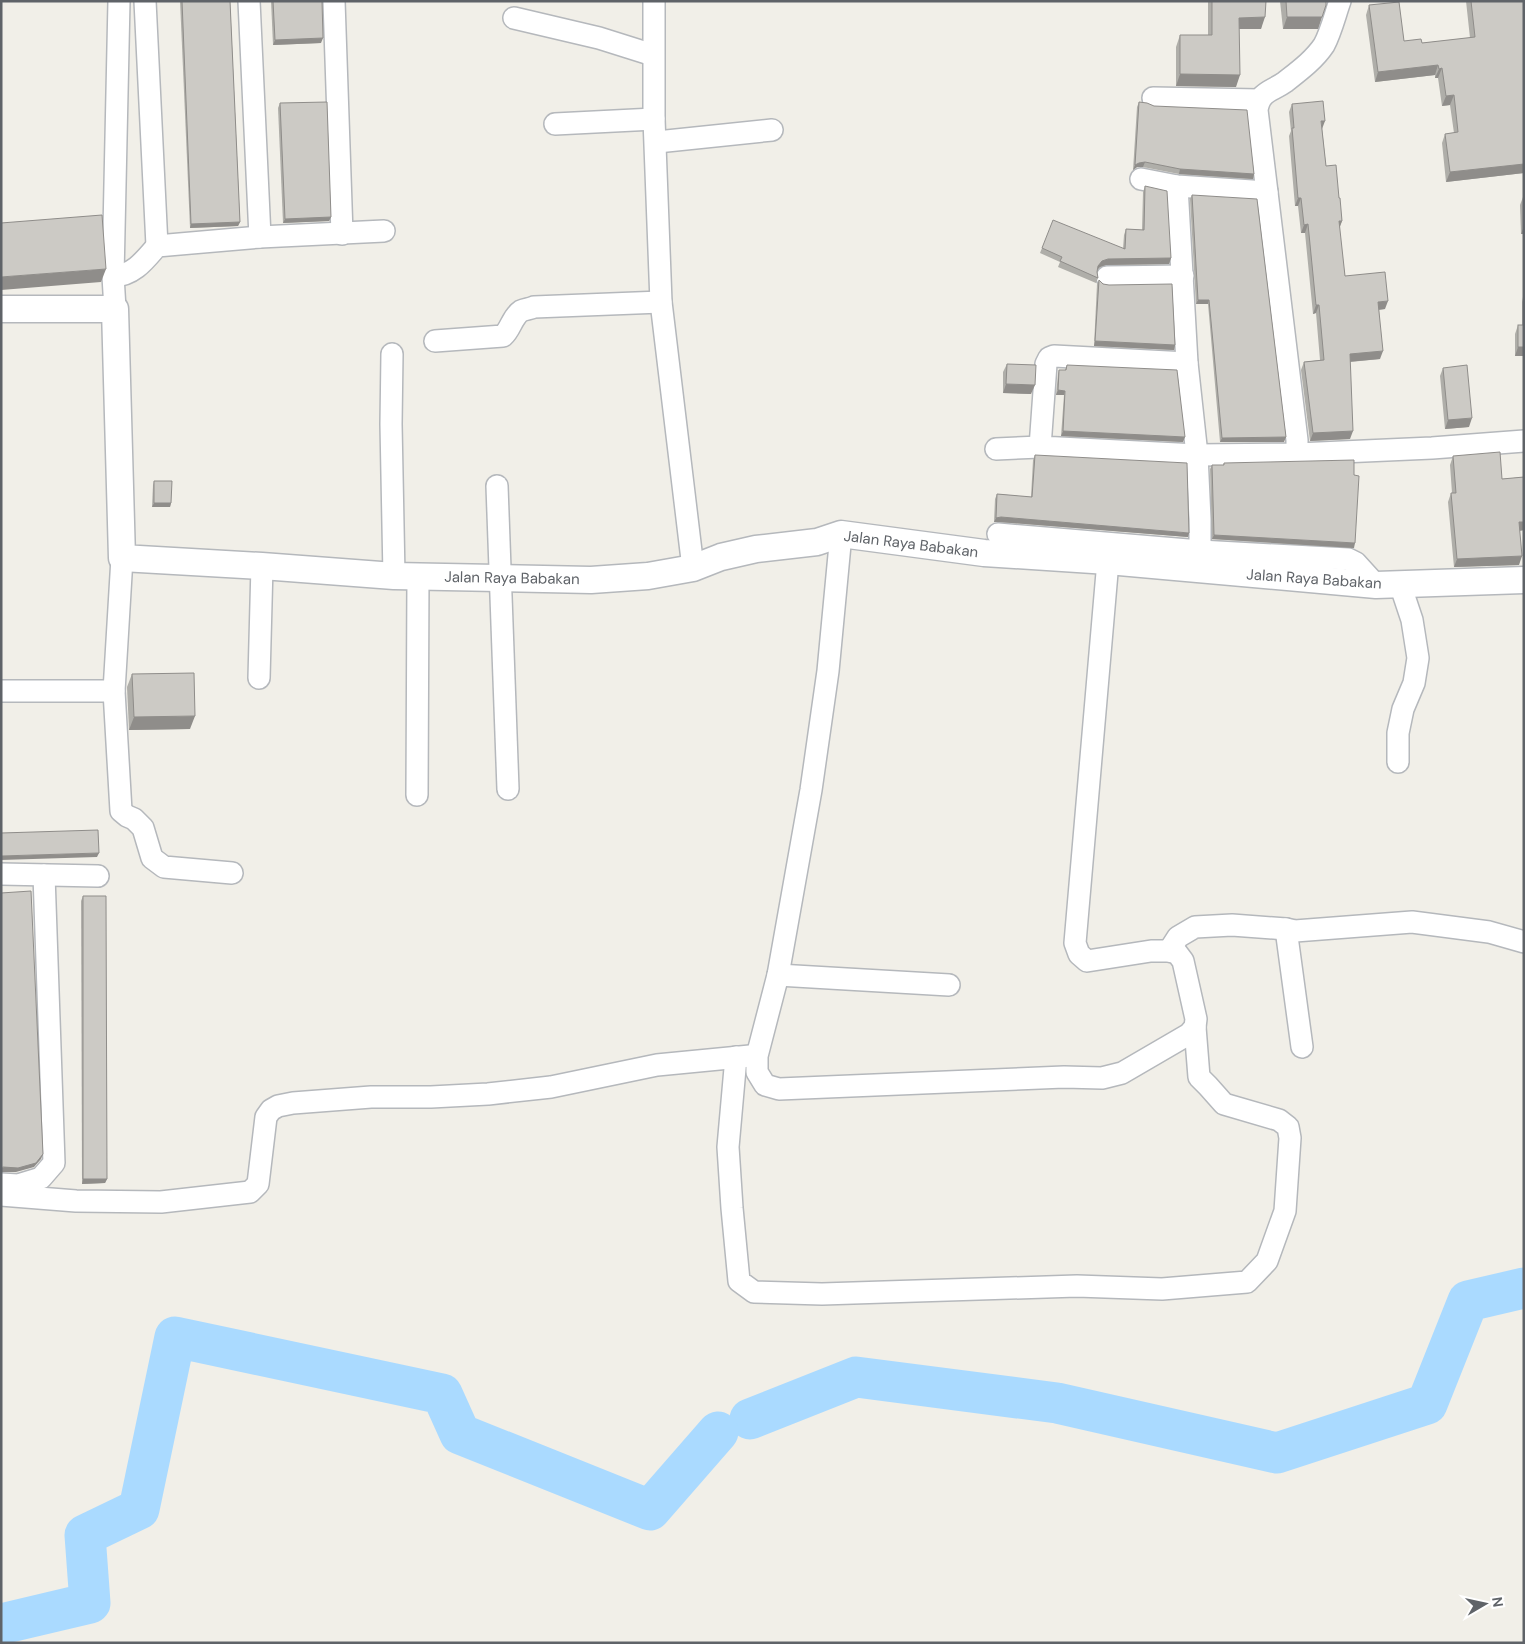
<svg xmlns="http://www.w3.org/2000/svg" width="1525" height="1644" font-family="'DM Sans',sans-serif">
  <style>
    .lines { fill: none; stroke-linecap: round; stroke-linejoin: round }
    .river { stroke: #aadaff; stroke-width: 41 }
    .minor-casing { stroke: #b5b8bc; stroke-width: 24 }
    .tertiary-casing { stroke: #b5b8bc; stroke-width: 29 }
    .minor { stroke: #fff; stroke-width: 21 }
    .tertiary { stroke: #fff; stroke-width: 26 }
    .wall { fill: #afaea9 }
    .shaded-wall { fill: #8f8d8a }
    .building { fill: #cccac5; stroke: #8f8d8a }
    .labels { text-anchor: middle; stroke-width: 4.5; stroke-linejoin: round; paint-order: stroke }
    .street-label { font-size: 15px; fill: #5f6368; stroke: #fff }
  </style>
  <rect width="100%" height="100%" fill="#f1efe8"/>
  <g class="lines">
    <!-- river -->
    <g class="river">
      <polyline points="750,1419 856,1377 1057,1403 1277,1453 1427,1404 1468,1301 1524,1288"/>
      <polyline points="1,1624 90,1603 85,1535 139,1509 175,1337 442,1394 460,1434 650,1510 718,1432"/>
    </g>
    <defs>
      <g id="minor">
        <polyline points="145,1 157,246"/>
        <polyline points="249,1 260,237"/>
        <polyline points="334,1 342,234"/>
        <polyline points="654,1 654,119 661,302 693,568"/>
        <polyline points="514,18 599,38 653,55"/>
        <polyline points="1153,98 1259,100"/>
        <polyline points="555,124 654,119"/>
        <polyline points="657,142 772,130"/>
        <polyline points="1141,179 1177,186 1267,192"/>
        <polyline points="1177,186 1187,363 1197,455 1200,519 1200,551"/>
        <path d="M113,276C133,276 145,260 157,246L260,237L384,231"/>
        <polyline points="1107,277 1183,276"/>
        <polyline points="115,309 113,276 119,1"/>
        <path d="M435,341L503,336C511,329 512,317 521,311C525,309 530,309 534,307L661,302"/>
        <polyline points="392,354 391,424 394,576"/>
        <path d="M1187,363L1054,356L1049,358L1046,364L1040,447L1197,455L1297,454V440L1257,110C1260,91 1271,92 1285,82C1299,71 1314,60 1324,45C1331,32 1335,15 1340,1"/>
        <polyline points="996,449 1040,447"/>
        <polyline points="1297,454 1432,448 1524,441"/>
        <polyline points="497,486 508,789"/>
        <polyline points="841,534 828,671 811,790 778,975 757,1056 757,1072 765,1085 779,1089 1064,1077 1102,1078 1122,1073 1189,1034 1195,1027 1196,1019 1183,961 1177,953 1169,951 1151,951 1087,961 1079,954 1075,943 1108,561"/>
        <polyline points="998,534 1200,551 1348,559 1356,563 1376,585"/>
        <polyline points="122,558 114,691 121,811 127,816 134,819 143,828 152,858 164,867 232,873"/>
        <polyline points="259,678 262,566"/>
        <polyline points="1,691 114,691"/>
        <polyline points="1398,762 1398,733 1403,709 1414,683 1418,658 1412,620 1400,584"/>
        <polyline points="417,795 418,575"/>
        <polyline points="1,874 98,876"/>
        <polyline points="1286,929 1302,1047"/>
        <polyline points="1169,951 1178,937 1195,927 1232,925 1286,929 1295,931 1412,922 1489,932 1524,942"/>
        <polyline points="778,975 949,985"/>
        <polyline points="736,1057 728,1147 732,1208 739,1281 754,1292 822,1294 1077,1286 1162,1289 1247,1282 1267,1261 1285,1211 1290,1138 1288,1127 1279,1120 1224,1104 1208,1086 1199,1077 1195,1027"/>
        <polyline points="1,1184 18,1185 41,1178 54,1163 44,875"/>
        <polyline points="1,1195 76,1201 161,1202 250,1192 258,1184 266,1117 271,1110 278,1106 293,1103 371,1097 431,1097 488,1094 551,1087 657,1065 750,1056"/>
      </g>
      <polyline id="tertiary" points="1,309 115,309 122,558 262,566 394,576 591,580 648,576 693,568 721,557 756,549 817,542 841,534 984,553 1108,561 1376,585 1524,580"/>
    </defs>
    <!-- minor casing -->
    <use href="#minor" class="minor-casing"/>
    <!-- tertiary casing -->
    <use href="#tertiary" class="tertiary-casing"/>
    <!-- minor -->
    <use href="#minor" class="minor"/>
    <!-- tertiary -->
    <use href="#tertiary" class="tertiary"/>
  </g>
  <!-- wall -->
  <g class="wall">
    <polygon points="180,1 230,1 240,222 238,226 190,228"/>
    <polygon points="271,1 322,1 321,43 273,45"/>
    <polygon points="1208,1 1266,1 1261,29 1239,29 1236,87 1176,86 1176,47 1180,35 1208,35"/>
    <polygon points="1280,1 1326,1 1318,29 1283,29"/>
    <polygon points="1466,1 1524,1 1524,173 1446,182 1442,143 1445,134 1454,133 1450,105 1442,106 1438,78 1435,78 1435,75 1375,82 1366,15 1369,5 1404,41 1422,43 1470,38"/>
    <polygon points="1139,102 1254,174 1253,179 1179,174 1143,167 1137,167 1133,170 1137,107"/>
    <polygon points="280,103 331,217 329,221 283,223 278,108"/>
    <polygon points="1292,104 1322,128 1326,166 1339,198 1342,221 1339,229 1345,276 1385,309 1379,310 1380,359 1350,362 1350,439 1310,441 1301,370 1304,362 1320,360 1316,313 1313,314 1305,233 1301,233 1298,206 1295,206 1289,136 1291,131 1289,112"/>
    <polygon points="1145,186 1171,258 1169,264 1106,265 1100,267 1097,270 1097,272 1098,278 1096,283 1058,267 1060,262 1040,253 1042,248 1123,249 1124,235 1126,229 1142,230 1143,192"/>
    <polygon points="1192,195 1284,442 1220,442 1208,304 1196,304 1190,199"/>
    <polygon points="1523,197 1524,234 1521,234 1520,205"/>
    <polygon points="1099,280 1175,345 1174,350 1094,346 1097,284"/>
    <polygon points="1524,288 1524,356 1515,356 1515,334 1518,325 1522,325 1522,302 1523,297"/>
    <polygon points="1007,364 1031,394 1003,393 1003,372"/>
    <polygon points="1067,365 1183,442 1061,436 1064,395 1056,395 1058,374 1059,370 1065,370"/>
    <polygon points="1443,368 1469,427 1445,429 1440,376"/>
    <polygon points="1035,455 1188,537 999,522 994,522 995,499 997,494 1031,497 1033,460"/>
    <polygon points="1453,456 1502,479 1524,477 1524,530 1520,531 1519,565 1454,567 1448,502 1451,493 1452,493 1450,465"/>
    <polygon points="1224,463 1354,548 1212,539 1210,469 1212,465 1223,465"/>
    <polygon points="154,481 171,503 170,507 152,507 153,485"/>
    <polygon points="132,674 190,729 129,730 127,687"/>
    <polygon points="83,896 107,1179 105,1183 82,1184 81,901"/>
  </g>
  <!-- shaded-wall -->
  <g class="shaded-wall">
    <polygon points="1265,17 1261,29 1235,29 1239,18"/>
    <polygon points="1287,17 1322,17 1318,29 1283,29"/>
    <polygon points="323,38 321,43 273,45 275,40"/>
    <polygon points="1438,65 1435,75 1375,82 1378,72"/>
    <polygon points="1442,68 1438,78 1435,78 1439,69"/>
    <polygon points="1180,74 1240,75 1236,87 1176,86"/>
    <polygon points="1454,95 1450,105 1442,106 1446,96"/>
    <polygon points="1321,121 1325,121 1322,129"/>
    <polygon points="1145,162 1143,167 1137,167 1133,170 1135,165 1139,163"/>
    <polygon points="1524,164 1524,173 1446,182 1450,172"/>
    <polygon points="1180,169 1254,174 1253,179 1179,174"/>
    <polygon points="1298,198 1301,198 1298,206 1295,206"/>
    <polygon points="331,217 329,221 283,223 285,219"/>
    <polygon points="1339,221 1342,221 1339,229"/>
    <polygon points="240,222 238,226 190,228 191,224"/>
    <polygon points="1308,224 1305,233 1301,233 1304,225"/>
    <polygon points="1524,226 1524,234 1521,234"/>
    <polygon points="1171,258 1169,264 1106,265 1100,267 1096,271 1098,266 1102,261 1108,259"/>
    <polygon points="106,269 101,282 1,290 1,277"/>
    <polygon points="1198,300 1209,300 1208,304 1196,304"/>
    <polygon points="1388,301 1385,309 1375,310 1378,302"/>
    <polygon points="1316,305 1319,305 1316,313 1313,314"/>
    <polygon points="1095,341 1175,345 1174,350 1094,346"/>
    <polygon points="1518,347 1524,347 1524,356 1515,356"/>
    <polygon points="1383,351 1380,359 1347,362 1350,354"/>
    <polygon points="1006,384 1035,385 1031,394 1003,393"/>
    <polygon points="1058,390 1065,391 1064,395 1056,395"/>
    <polygon points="1472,418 1469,427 1445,429 1448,420"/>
    <polygon points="1063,431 1185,437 1183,442 1061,436"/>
    <polygon points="1353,431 1350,439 1310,441 1313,433"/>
    <polygon points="1286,437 1284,442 1220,442 1222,438"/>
    <polygon points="154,503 171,503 170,507 152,507"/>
    <polygon points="1001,517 1189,533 1188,537 999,522 994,522 996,518"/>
    <polygon points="1519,522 1524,522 1524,530 1516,531"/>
    <polygon points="1214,535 1355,543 1354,548 1212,539"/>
    <polygon points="1522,556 1519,565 1454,567 1457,559"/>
    <polygon points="195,716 190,729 129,730 134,717"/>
    <polygon points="99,853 97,857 1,860 1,856"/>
    <polygon points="43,1154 41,1159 34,1167 16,1172 1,1172 1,1168"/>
    <polygon points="83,1179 107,1179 105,1183 82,1184"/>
  </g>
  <!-- building -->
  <g class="building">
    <polygon points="182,1 230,1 240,222 191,224"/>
    <polygon points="273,1 322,1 323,38 275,40"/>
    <polygon points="1212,1 1266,1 1265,17 1239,18 1240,75 1180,74 1180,35 1212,35"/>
    <polygon points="1286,1 1326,1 1326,5 1322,17 1287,17"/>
    <polygon points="1471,1 1524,1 1524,164 1450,172 1445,134 1458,132 1454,95 1446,96 1442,68 1439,69 1438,65 1378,72 1369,5 1399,2 1404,41 1421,39 1422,43 1475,37"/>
    <polygon points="1323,101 1325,121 1321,121 1326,166 1336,165 1339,198 1340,198 1342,221 1339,221 1345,276 1385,272 1388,301 1378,302 1383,351 1350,354 1353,431 1313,433 1304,362 1324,360 1319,305 1316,305 1308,224 1304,225 1301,198 1298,198 1292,128 1294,128 1292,104"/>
    <polygon points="327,102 331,217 285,219 280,103"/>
    <polygon points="1139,102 1147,103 1154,106 1247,110 1254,174 1180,169 1145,162 1139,163 1135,165"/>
    <polygon points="1145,186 1167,191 1171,258 1108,259 1102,261 1098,266 1097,272 1098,278 1060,261 1062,257 1042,248 1053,220 1125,249 1126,229 1144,230"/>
    <polygon points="1192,195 1257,199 1286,437 1222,438 1209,300 1198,300"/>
    <polygon points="102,215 106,269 1,277 1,223"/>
    <polygon points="1099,280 1103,284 1109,285 1172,284 1175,345 1095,341"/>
    <rect x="1518" y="325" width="6" height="22"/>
    <polygon points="1007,364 1036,365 1035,385 1006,384"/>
    <polygon points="1067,365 1177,370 1185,437 1063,431 1065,391 1058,390 1059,370 1066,370"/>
    <polygon points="1467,365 1472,418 1448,420 1443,368"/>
    <polygon points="1500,452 1502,479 1524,477 1524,522 1519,522 1522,556 1457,559 1451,493 1456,493 1453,456"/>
    <polygon points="1035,455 1187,463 1189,533 1001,517 996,518 997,494 1032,497"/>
    <polygon points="1354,460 1354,475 1359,476 1355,543 1214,535 1212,465 1224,465 1224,463"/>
    <polygon points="154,481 172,481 171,503 154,503"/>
    <polygon points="194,673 195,716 134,717 132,674"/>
    <polygon points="98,830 99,853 1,856 1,833"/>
    <polygon points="31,891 43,1154 36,1163 18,1168 3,1167 1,1168 1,893"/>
    <polygon points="83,896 106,896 107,1179 83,1179"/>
  </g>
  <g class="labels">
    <!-- street labels -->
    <g class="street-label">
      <text transform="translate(911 544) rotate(7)" y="5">Jalan Raya Babakan</text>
      <text transform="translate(512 578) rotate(1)" y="5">Jalan Raya Babakan</text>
      <text transform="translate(1314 579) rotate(4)" y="5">Jalan Raya Babakan</text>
    </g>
  </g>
  <!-- border -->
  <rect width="1525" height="1644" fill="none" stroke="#5f6368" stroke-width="5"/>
  <!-- north arrow -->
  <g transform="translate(1485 1604) rotate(81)" stroke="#ffffff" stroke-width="4" paint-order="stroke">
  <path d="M0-4L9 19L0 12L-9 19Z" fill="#5f6368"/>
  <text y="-8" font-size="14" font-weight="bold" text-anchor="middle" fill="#5f6368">N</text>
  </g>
</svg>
